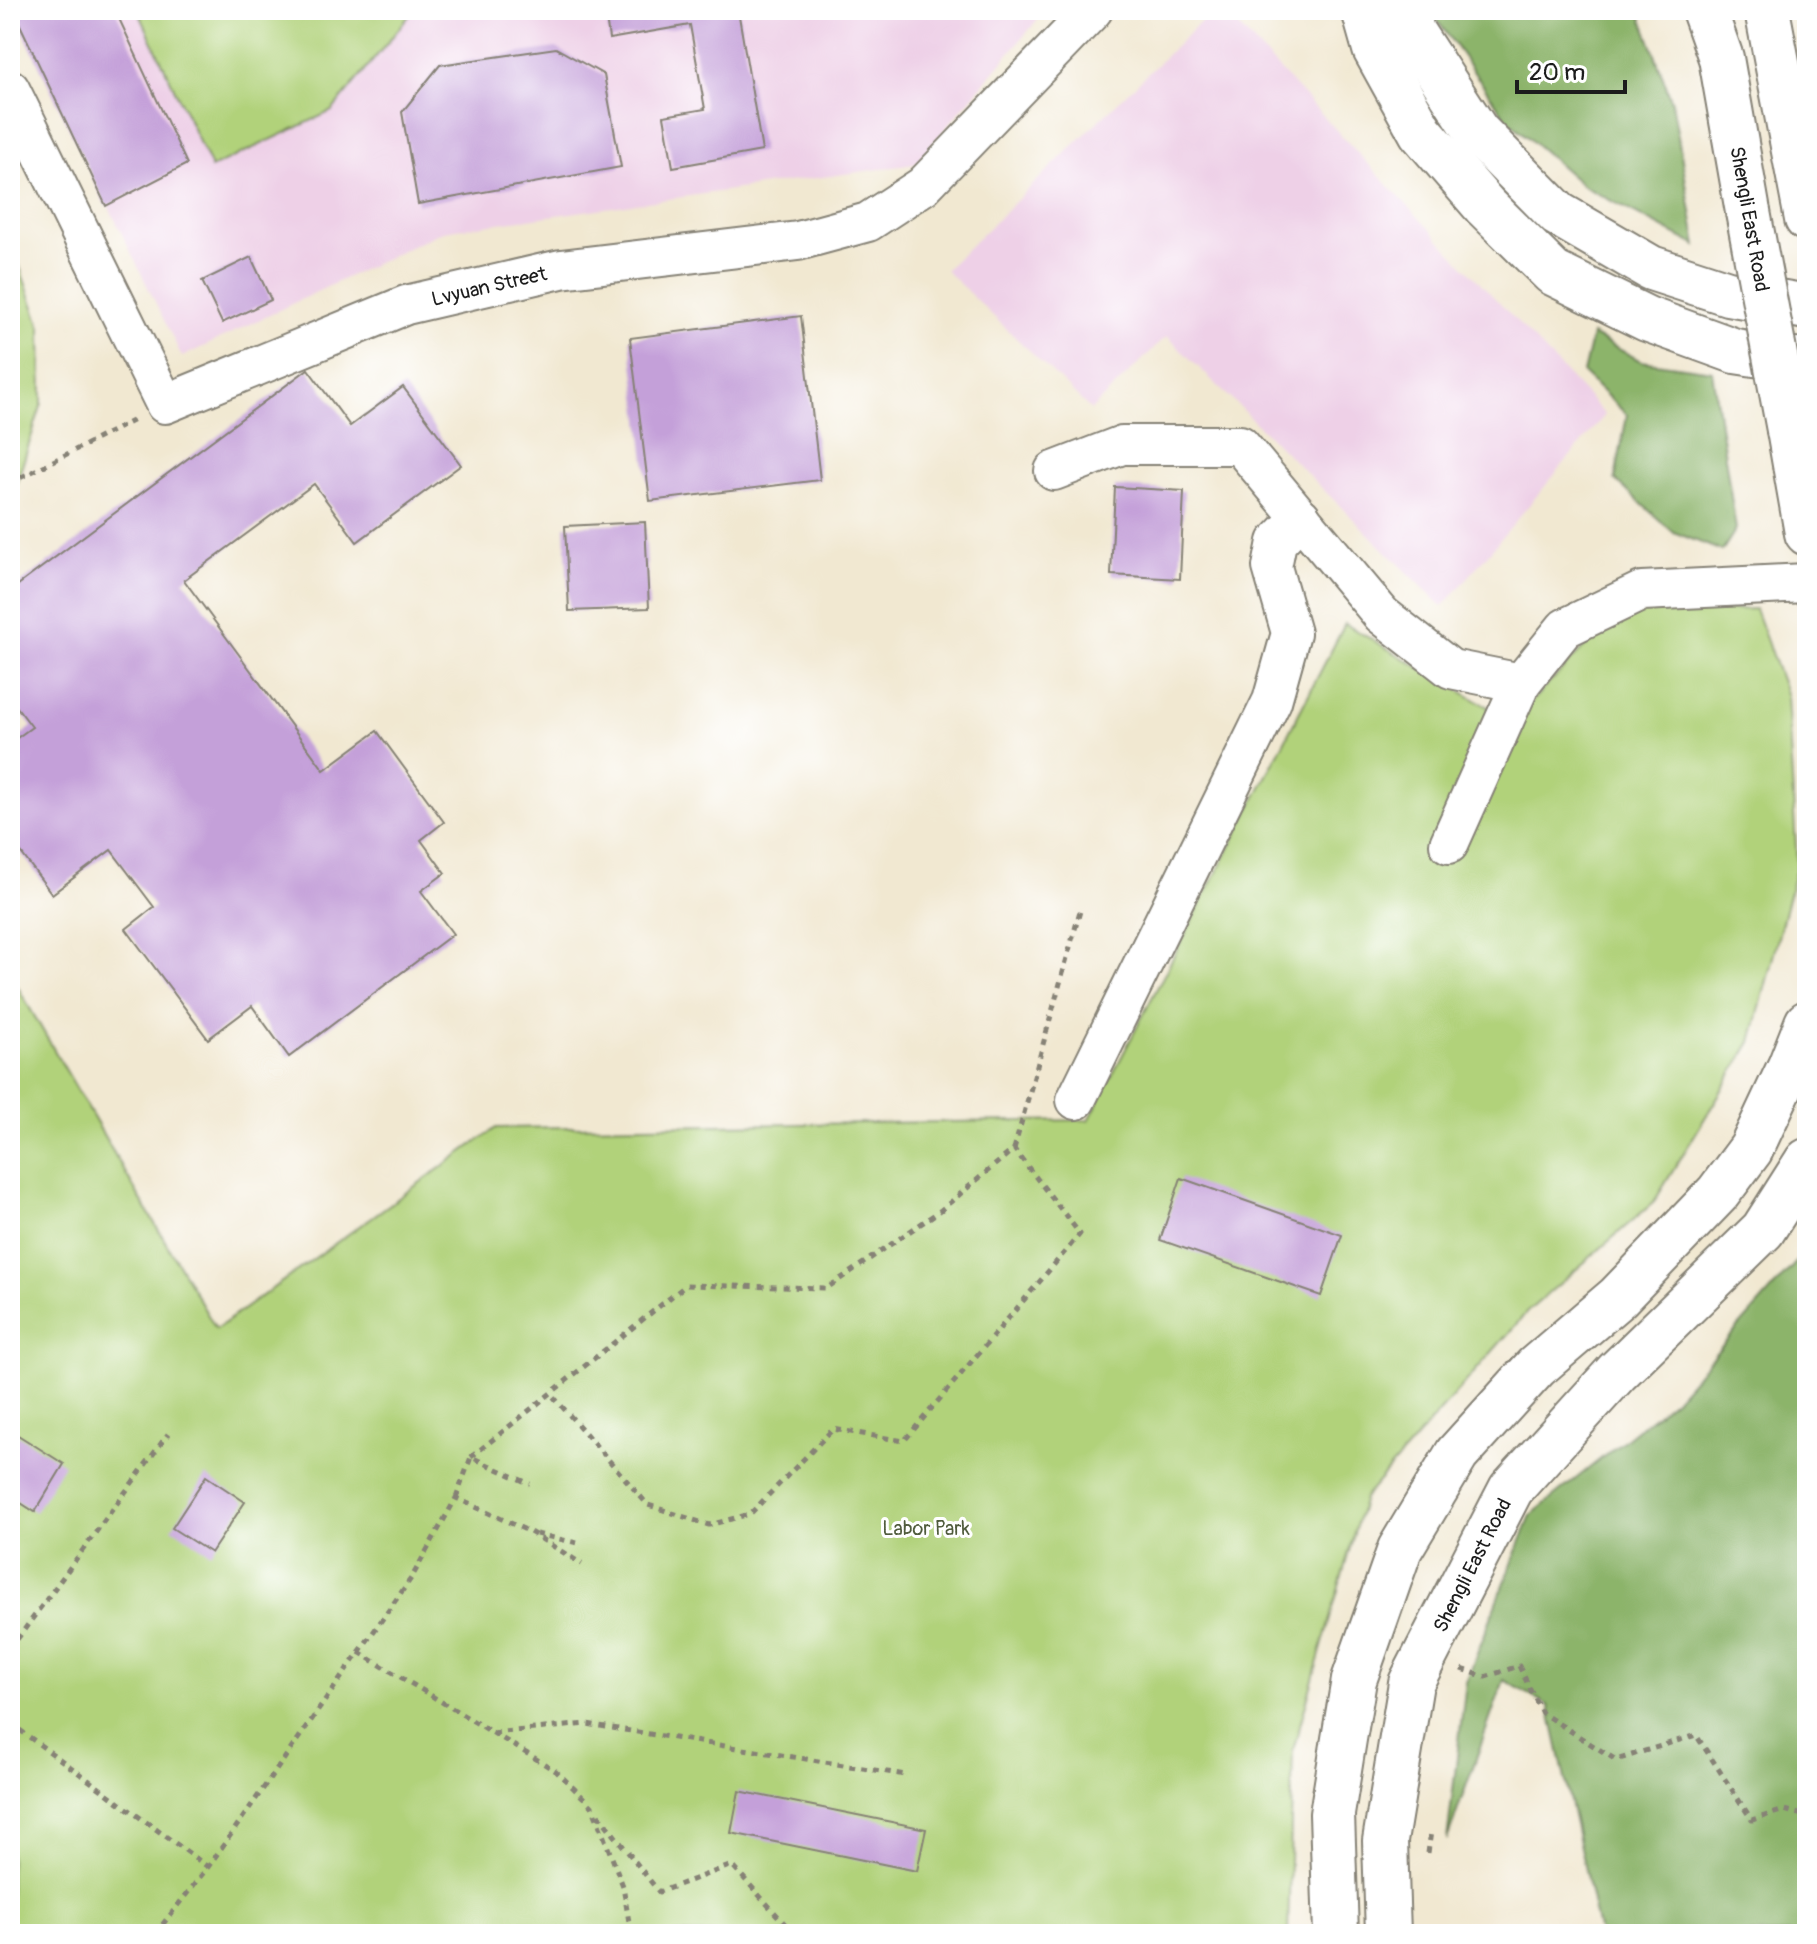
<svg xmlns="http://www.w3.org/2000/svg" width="1817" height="1944" font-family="Pangolin,sans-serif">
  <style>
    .built { fill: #eed0e7 }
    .green { fill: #b1d27a; stroke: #66774b; stroke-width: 2 }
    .forest { fill: #8cb46a; stroke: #546843; stroke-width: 2 }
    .building { fill: #c4a0d9 }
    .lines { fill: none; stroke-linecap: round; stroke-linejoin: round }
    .minor-casing { stroke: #868276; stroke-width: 42 }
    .major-casing { stroke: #868276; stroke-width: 48 }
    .path { stroke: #868276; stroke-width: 5; stroke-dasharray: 6 6; stroke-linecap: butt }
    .minor { stroke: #fff; stroke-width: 38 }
    .major { stroke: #fff; stroke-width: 44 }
    .major-bridge-casing { stroke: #868276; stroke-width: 48; stroke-linecap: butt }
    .major-bridge { stroke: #fff; stroke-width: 44 }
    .labels { text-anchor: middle; stroke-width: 6; stroke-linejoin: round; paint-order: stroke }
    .street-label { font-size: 20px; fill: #1c1c1c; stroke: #fff }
    .park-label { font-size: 20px; fill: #505c3d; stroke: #fff }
  </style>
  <rect width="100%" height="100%" fill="#fff"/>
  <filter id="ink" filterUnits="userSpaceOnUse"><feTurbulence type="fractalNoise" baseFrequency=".0125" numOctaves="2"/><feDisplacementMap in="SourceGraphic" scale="16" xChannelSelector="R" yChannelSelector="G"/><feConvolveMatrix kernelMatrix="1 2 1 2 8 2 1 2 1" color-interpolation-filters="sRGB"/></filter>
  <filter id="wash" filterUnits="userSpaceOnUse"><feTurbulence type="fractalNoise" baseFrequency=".006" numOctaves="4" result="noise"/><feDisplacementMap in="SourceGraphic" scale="32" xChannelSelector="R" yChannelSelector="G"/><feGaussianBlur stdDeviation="1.8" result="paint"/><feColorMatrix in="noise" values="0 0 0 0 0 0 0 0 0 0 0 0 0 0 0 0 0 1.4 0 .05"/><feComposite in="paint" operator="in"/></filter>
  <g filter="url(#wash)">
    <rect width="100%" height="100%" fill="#f1e8d1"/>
    <!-- built -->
    <g class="built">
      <polygon points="13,10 1046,10 915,164 443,231 182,357"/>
      <polygon points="1213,10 1223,10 1605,415 1443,607 1167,336 1091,410 945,270"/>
    </g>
    <!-- green -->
    <g class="green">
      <polygon points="138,10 414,10 332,111 211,168"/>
      <polygon points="10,240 41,327 42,403 15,488 10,498"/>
      <polygon points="1755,609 1787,696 1797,864 1751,1042 1654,1202 1527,1312 1364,1498 1293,1750 1288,1934 10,1934 10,974 216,1329 496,1128 1089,1120 1345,624 1512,721 1620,611"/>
    </g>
    <!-- forest -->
    <g class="forest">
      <polygon points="1430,10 1639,10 1672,102 1697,246 1583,186 1507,119"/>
      <polygon points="1592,335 1641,361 1712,371 1736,529 1722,551 1673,532 1615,480 1627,415 1583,373"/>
      <polygon points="1807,1250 1807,1934 1599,1934 1549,1706 1504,1680 1447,1840 1466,1682 1531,1515 1675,1399"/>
    </g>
    <g id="blocks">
      <!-- building -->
      <g class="building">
        <polygon points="13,10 115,10 187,164 106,206"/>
        <polygon points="605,10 738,10 762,151 673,167 664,116 705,109 690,25 609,39"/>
        <polygon points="556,48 604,75 621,167 418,204 402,112 440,65"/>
        <polygon points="251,257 271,300 222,323 202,281"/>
        <polygon points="801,316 820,480 650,501 630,338"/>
        <polygon points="308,369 350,426 403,387 461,465 357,542 314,484 184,580 324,770 377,731 444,822 421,840 445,873 421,891 453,934 289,1057 252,1006 208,1039 126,929 154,907 111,850 52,894 10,838 10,743 32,727 10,698 10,591"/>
        <polygon points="1115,487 1184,491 1180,579 1111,575"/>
        <polygon points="645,522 649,608 569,611 565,526"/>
        <polygon points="1181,1178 1342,1235 1321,1296 1160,1240"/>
        <polygon points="10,1430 64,1464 35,1512 10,1496"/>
        <polygon points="206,1476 245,1502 211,1553 172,1528"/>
        <polygon points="739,1791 926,1829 917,1871 731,1833"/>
      </g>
    </g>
  </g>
  <g filter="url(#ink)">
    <use href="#blocks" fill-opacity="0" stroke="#868276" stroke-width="2"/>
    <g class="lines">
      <defs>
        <g id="minor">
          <polyline points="10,89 165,404 406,305 561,269 798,241 868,222 923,186 1093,10"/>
          <polyline points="1054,471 1122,445 1240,445 1382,615 1451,669 1521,683"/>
          <polyline points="1449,844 1521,683 1565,628 1642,591 1807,583"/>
          <polyline points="1076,1100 1272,701 1291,633 1272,567 1277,542 1301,517"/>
        </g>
        <g id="major">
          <polyline points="1364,10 1375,49 1421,132 1485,206 1553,273 1647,319 1735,351 1807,362"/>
          <polyline points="1407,10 1412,32 1477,132 1558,214 1651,268 1728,293 1807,307"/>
          <polyline points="1704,10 1721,58 1748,212"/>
          <polyline points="1767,10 1807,219"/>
          <polyline points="1789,430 1807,533"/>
          <polyline points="1336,1934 1332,1814 1344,1739 1354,1680 1400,1549 1457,1454 1536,1367 1618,1297 1718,1193 1751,1149 1790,1066 1807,1023"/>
          <polyline points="1388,1934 1385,1841 1411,1683 1511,1489 1617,1372 1763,1230 1807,1161"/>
        </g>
      </defs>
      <!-- minor casing -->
      <use href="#minor" class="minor-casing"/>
      <!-- major casing -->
      <use href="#major" class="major-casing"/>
      <!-- path -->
      <g class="path">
        <polyline points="10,483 134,420"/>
        <polyline points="1014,1149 1080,911"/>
        <polyline points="471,1457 686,1285 827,1288 941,1210 1014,1149 1080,1234 904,1441 833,1429 750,1514 709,1525 648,1505 551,1394"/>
        <polyline points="456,1498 471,1457 530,1484"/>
        <polyline points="536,1534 582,1544"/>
        <polyline points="10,1649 168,1434"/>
        <polyline points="359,1652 556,1771 592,1806 623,1886 631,1934"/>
        <polyline points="1462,1669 1485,1677 1519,1666 1542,1713 1616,1760 1696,1735 1752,1820 1784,1810 1807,1816"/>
        <polyline points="10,1723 208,1867"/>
        <polyline points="493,1733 587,1724 906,1775"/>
        <polyline points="598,1814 659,1892 732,1865 794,1934"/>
        <polyline points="1428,1853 1431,1831"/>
        <polyline points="155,1934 208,1867 412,1577 456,1498 530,1532 582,1564"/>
      </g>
      <!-- minor -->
      <use href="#minor" class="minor"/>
      <!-- major -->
      <use href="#major" class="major"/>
      <defs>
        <polyline id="major-bridge" points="1748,212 1789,430"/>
      </defs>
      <!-- major-bridge casing -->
      <use href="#major-bridge" class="major-bridge-casing"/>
      <!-- major-bridge -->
      <use href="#major-bridge" class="major-bridge"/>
    </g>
  </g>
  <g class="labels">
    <!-- street labels -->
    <g class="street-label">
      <text transform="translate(1750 219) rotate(80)" y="7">Shengli East Road</text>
      <text transform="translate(489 286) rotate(-13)" y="7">Lvyuan Street</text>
      <text transform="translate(1472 1565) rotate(-63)" y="7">Shengli East Road</text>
    </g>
    <!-- park labels -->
    <g class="park-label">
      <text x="926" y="1535">Labor Park</text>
    </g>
  </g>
  <!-- margin -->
  <rect width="1817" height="1944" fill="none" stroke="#fff" stroke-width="40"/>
  <!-- scale -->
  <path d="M1517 80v12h108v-12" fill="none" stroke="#1c1c1c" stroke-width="4"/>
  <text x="1529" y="80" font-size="24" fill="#1c1c1c" stroke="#ffffff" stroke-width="6" paint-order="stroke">20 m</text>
</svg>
